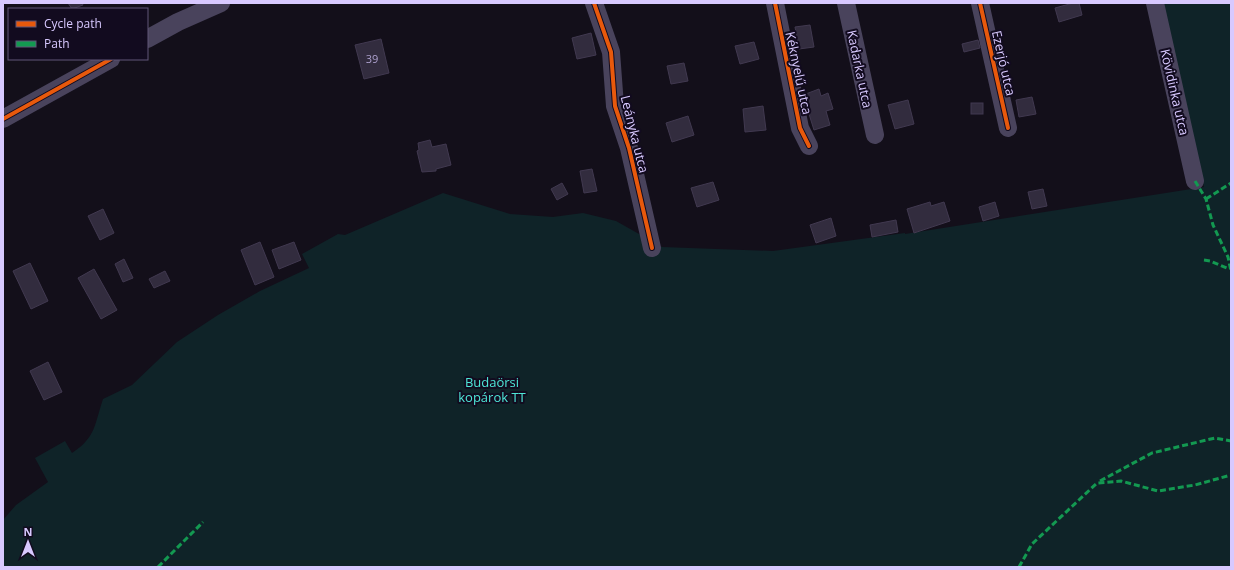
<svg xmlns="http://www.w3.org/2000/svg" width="1234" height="570" font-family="'Open Sans',sans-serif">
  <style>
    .green { fill: #0f2328 }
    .building { fill: #322c3e; stroke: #413950 }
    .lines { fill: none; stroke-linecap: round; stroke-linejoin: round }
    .minor { stroke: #49435c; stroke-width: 18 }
    .quiet { stroke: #139951; stroke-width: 3; stroke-dasharray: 6 3; stroke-linecap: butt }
    .cycleway-casing { stroke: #120b1f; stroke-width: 6 }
    .cycleway { stroke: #e8590c; stroke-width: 4 }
    .labels { text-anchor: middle; stroke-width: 4; stroke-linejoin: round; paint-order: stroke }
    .number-label { font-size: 11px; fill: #aea2cf }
    .street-label { font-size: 13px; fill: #d8c9ff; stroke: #120b1f }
    .park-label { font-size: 13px; fill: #4ee6d7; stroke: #120b1f }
  </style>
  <rect width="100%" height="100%" fill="#130f1a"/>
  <!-- green -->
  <path class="green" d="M1160,3H1231V567H3V520L16,505L48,482L35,458L65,441L72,453C96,437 94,426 103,399L132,385L177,342L218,315L260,291L309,268L302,254L338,234L345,235L443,193L510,214L553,217L583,213L616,221L662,247L773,251L905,233V234L1204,187Z"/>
  <!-- building -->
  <g class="building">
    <polygon points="68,3 82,3 83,5 72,9"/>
    <polygon points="1073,3 1079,3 1082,15 1059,22 1055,8"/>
    <polygon points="810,25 814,47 799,49 795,27"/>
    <polygon points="591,33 596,55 577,59 572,38"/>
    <polygon points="381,39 389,73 364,79 355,45"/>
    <polygon points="978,40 980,48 964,52 962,44"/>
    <polygon points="754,42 759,59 740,64 735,46"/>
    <polygon points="684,63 688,81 671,84 667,66"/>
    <polygon points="819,89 821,96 828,93 833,109 826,111 830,125 814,130 803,95"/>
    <polygon points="1032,97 1036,114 1019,117 1016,100"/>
    <polygon points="908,100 914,124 895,129 888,105"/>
    <rect x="971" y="103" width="12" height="11"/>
    <polygon points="763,106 766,130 745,132 743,109"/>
    <polygon points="688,116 694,135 672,142 666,123"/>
    <polygon points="430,140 432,147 446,144 451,165 436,169 436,171 422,172 417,151 419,150 418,143"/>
    <polygon points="592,169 597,191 584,193 580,171"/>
    <polygon points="713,182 719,200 697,207 691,188"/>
    <polygon points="562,183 568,194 557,200 551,189"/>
    <polygon points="1043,189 1047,206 1032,209 1028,192"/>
    <polygon points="930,202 931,206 944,202 950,221 914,233 907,209"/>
    <polygon points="995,202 999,216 983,221 979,207"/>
    <polygon points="103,209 114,233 100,240 88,216"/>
    <polygon points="831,218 836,236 816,243 810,225"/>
    <polygon points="896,220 898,232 872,237 870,225"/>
    <polygon points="260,242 274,277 255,285 241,250"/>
    <polygon points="294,242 301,260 279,269 272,250"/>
    <polygon points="124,259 133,278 123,282 115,264"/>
    <polygon points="30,263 48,301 31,309 13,271"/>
    <polygon points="94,269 117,310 101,319 78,278"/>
    <polygon points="165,271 170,281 154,288 149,279"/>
    <polygon points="48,362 62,392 44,400 30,371"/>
  </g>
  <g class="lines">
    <!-- minor -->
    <g class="minor">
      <polyline points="594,3 611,52 615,106 629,148 652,248"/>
      <polyline points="775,3 800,128 809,146"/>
      <polyline points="846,3 875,135"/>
      <polyline points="980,3 1008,128"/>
      <polyline points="1155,3 1195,181"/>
      <polyline points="147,39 178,22 221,3"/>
      <polyline points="3,119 111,59"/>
    </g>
    <!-- quiet -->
    <g class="quiet">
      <polyline points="1195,181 1206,199 1213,225 1228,257 1231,271"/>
      <polyline points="1206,199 1231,183"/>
      <polyline points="1204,260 1210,261 1229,269"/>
      <polyline points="1100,481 1152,453 1215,438 1231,441"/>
      <polyline points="158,567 203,522"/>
      <polyline points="1019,567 1032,544 1097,483 1121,481 1158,491 1195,485 1231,475"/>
    </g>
    <defs>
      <g id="cycleway">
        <polyline points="594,3 611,52 615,106 629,148 652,248"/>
        <polyline points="775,3 800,128 809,146"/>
        <polyline points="980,3 1008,128"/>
        <polyline points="3,119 111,59"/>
      </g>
    </defs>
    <!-- cycleway casing -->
    <use href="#cycleway" class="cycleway-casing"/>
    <!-- cycleway -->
    <use href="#cycleway" class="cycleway"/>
  </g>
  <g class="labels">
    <!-- number labels -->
    <g class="number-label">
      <text x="372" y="63">39</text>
    </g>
    <!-- street labels -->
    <g class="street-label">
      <text transform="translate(1004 63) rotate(77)" y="5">Ezerjó utca</text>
      <text transform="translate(860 69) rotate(78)" y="5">Kadarka utca</text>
      <text transform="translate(799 73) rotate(78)" y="5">Kéknyelű utca</text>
      <text transform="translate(1175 92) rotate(77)" y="5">Kövidinka utca</text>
      <text transform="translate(635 134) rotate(76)" y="5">Leányka utca</text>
    </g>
    <!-- park labels -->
    <g class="park-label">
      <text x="492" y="387">Budaörsi<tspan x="492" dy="15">kopárok TT</tspan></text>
    </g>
  </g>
  <!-- border -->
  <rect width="1234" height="570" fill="none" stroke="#d8c9ff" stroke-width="8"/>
  <!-- legend -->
  <rect x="8" y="8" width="140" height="52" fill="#120b1f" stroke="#615779"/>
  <rect x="16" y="21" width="20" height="6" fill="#e8590c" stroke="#615779"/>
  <text x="44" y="28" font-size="12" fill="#d8c9ff">Cycle path</text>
  <rect x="16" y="41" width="20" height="6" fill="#139951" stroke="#615779"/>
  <text x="44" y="48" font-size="12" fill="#d8c9ff">Path</text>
  <!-- north arrow -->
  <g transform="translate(28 542)" stroke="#120b1f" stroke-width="3" paint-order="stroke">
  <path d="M0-3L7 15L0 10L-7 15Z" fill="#d8c9ff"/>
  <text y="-6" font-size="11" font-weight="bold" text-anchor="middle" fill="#d8c9ff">N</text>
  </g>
</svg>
